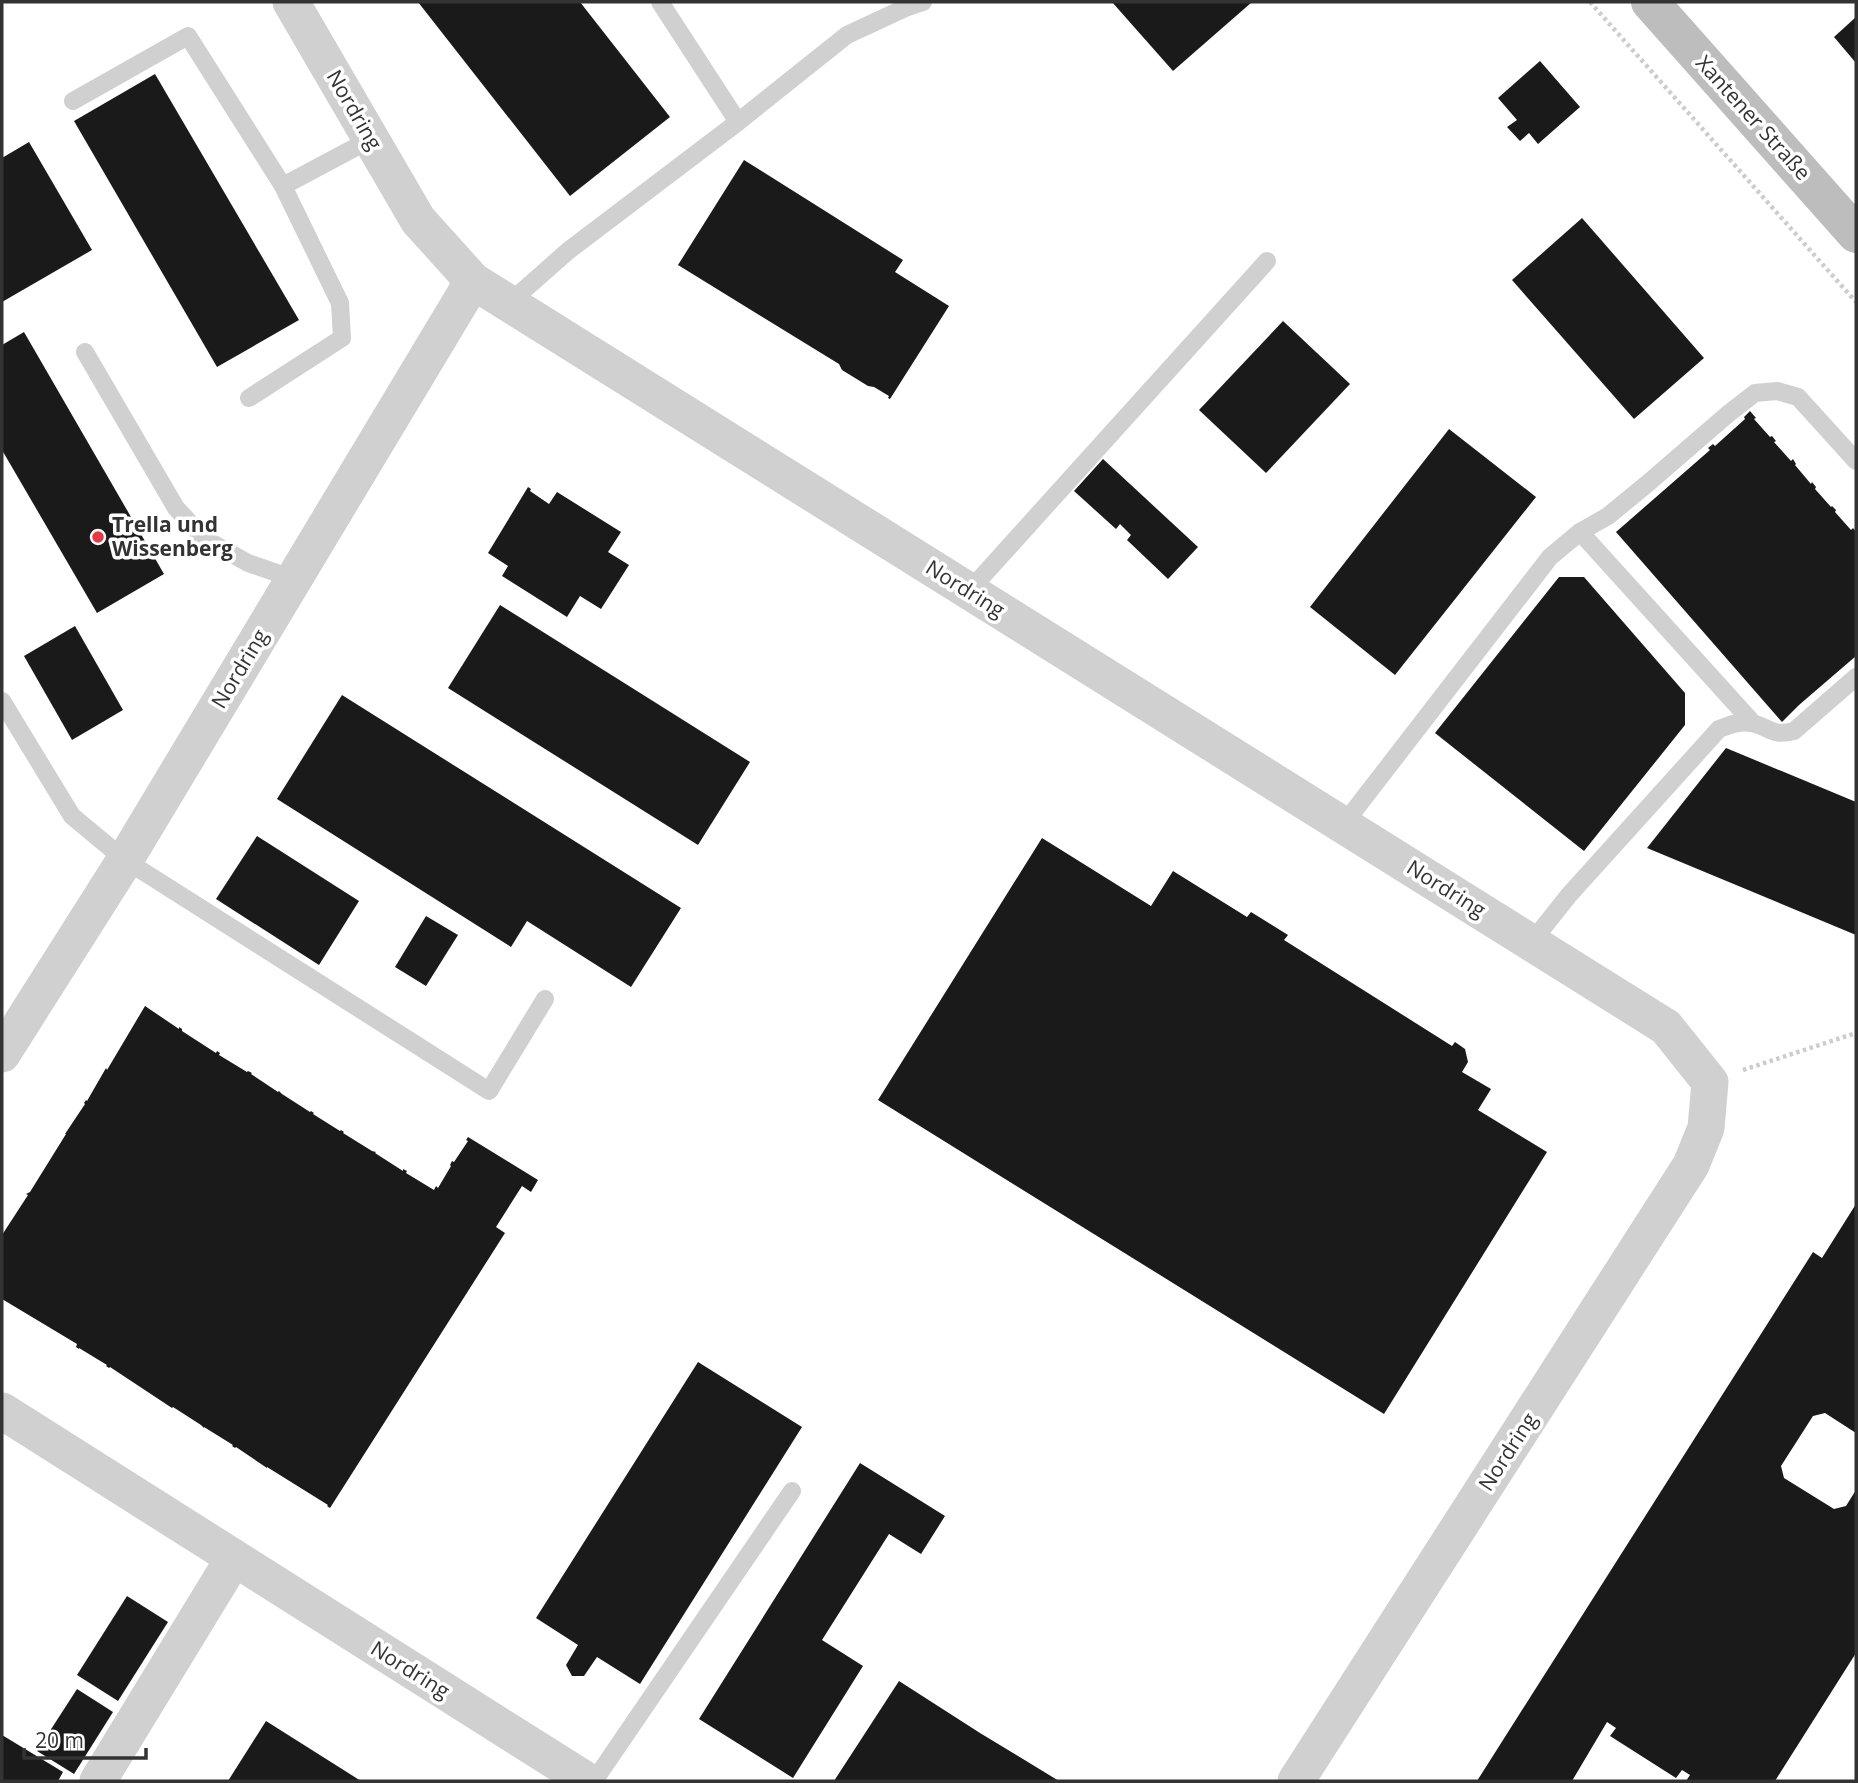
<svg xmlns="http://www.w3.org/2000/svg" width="1858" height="1783" font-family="'Open Sans',sans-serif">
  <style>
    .building { fill: #1a1a1a }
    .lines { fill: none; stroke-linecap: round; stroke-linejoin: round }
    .path { stroke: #cdcdcd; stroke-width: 4.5; stroke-dasharray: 3.5 3.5; stroke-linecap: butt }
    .lane { stroke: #d0d0d0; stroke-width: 18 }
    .street { stroke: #d0d0d0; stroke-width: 37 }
    .secondary { stroke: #bdbdbd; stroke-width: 38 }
    .poi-dot { fill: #e63946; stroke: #fff; stroke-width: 2.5 }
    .labels { text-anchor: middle; stroke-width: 7; stroke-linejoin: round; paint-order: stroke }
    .street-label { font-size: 21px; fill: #333; stroke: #fff }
    .poi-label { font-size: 21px; font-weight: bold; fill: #333; stroke: #fff; text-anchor: start }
  </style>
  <rect width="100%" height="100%" fill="#fff"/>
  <!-- building -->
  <g class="building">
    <polygon points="418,2 580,2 670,117 570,196"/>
    <polygon points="1112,2 1252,2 1173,71"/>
    <polygon points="1856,17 1856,63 1834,37"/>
    <polygon points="1540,61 1580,107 1538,144 1529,133 1520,141 1507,127 1517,120 1498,98"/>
    <polygon points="155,74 299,320 217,367 74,121"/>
    <polygon points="29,142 92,250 2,302 2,158"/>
    <polygon points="744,160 903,260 895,272 949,306 890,399 888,398 889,396 874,387 868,386 842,370 839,364 678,265"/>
    <polygon points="1582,218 1704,358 1634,419 1512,280"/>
    <polygon points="1283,321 1350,384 1266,473 1199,410"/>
    <polygon points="24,332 164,574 97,613 2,450 2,345"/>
    <polygon points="1750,411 1756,418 1754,419 1770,437 1772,436 1776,441 1774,442 1791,461 1793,459 1796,464 1795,465 1811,484 1812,482 1816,487 1815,489 1831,507 1832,506 1836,510 1835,512 1851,530 1853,528 1856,532 1856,656 1799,705 1782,722 1616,532 1710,450 1708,448 1713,444 1715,446 1745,419 1744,417"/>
    <polygon points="1449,429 1536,497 1395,675 1310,607"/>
    <polygon points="1103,459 1198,547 1168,579 1127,540 1131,535 1120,524 1116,529 1074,491"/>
    <polygon points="528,487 531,489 530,491 549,504 557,492 621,532 608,552 629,565 601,609 580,596 567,617 502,576 508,566 488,553"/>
    <polygon points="1559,577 1584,577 1685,693 1685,725 1584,851 1435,733"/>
    <polygon points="500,605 750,762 698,845 448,688"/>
    <polygon points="75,626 123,710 72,740 24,656"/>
    <polygon points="342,695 681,908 631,987 527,921 511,947 277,799"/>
    <polygon points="1726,748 1856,802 1856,935 1647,848"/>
    <polygon points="257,836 359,901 319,965 216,899"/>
    <polygon points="1042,838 1151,906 1173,871 1247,917 1251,912 1288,935 1284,940 1452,1046 1455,1042 1465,1049 1468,1062 1462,1072 1491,1089 1478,1110 1547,1152 1384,1414 878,1100"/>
    <polygon points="426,916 458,935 426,986 395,967"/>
    <polygon points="145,1006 179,1029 179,1027 182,1029 182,1031 216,1053 217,1051 220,1053 219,1055 247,1072 248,1071 252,1073 251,1074 278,1092 279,1091 282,1094 310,1112 311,1111 314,1113 313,1114 340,1131 341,1130 344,1132 343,1133 372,1151 376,1152 375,1153 403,1171 403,1169 407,1171 406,1173 434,1190 436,1186 438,1188 451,1166 450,1165 452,1161 454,1162 468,1141 466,1140 468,1137 538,1180 531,1192 522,1186 496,1227 505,1233 330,1508 327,1506 328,1505 267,1467 267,1468 236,1447 235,1448 232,1446 233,1445 204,1427 204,1428 201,1425 173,1407 172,1408 110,1367 109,1368 106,1366 107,1365 79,1348 79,1349 76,1347 77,1344 2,1299 2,1235 28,1195 26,1194 30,1192 66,1134 65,1134 85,1104 84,1103 86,1100 87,1101 106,1068 107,1070"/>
    <polygon points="1856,1204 1856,1433 1825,1413 1813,1416 1781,1466 1784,1478 1834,1509 1846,1506 1856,1490 1856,1653 1775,1781 1686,1781 1690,1775 1682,1770 1676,1778 1610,1736 1616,1728 1607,1722 1572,1781 1477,1781 1813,1252 1822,1258"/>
    <polygon points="698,1362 802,1427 640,1684 597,1657 584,1676 572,1676 566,1665 578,1645 536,1618"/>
    <polygon points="860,1463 945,1516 921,1554 889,1534 822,1640 863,1666 793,1778 699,1719"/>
    <polygon points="127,1596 168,1622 118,1701 77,1675"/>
    <polygon points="899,1681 980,1733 1059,1781 834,1781"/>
    <polygon points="77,1689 113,1712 74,1774 37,1751"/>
    <polygon points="266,1721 361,1781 228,1781"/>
    <polygon points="2,1735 63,1772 58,1781 2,1781"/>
  </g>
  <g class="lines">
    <!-- path -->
    <g class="path">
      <polyline points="1590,2 1856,302"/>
      <polyline points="1743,1070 1856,1033"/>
    </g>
    <!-- lane -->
    <g class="lane">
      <polyline points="660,2 738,122"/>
      <polyline points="73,101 188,36 283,186 371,139"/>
      <polyline points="509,303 568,251 738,122 847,35 905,8 923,2"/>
      <polyline points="85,352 176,508 205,539 248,563 294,579"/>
      <polyline points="249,398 342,338 340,303 283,186"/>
      <polyline points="1580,532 1753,723"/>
      <polyline points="969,591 1267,261"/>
      <polyline points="2,701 72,816 125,860 489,1091 545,999"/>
      <polyline points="1343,825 1550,557 1580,532 1608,516 1647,484 1728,414 1755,393 1777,391 1798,397 1856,461"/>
      <path d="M1531,943L1569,895L1719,729C1730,725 1739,721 1751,723C1771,727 1771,737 1794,731L1856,677"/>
      <polyline points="594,1781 792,1491"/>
    </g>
    <!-- street -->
    <g class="street">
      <polyline points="291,2 418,220 473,281 1666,1027 1710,1082 1706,1128 1691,1165 1296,1781"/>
      <polyline points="2,1054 125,860 473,281"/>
      <polyline points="2,1411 587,1781"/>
      <polyline points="98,1781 234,1558"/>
    </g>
    <!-- secondary -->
    <polyline class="secondary" points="1650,2 1856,234"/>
  </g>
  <!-- markers -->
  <circle class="poi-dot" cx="98" cy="537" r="7"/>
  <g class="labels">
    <!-- street labels -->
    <g class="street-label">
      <text transform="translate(354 110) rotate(60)" y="7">Nordring</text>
      <text transform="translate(1753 118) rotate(48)" y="7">Xantener Straße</text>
      <text transform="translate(965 589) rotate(32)" y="7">Nordring</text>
      <text transform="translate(240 669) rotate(-59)" y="7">Nordring</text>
      <text transform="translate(1446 889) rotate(32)" y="7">Nordring</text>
      <text transform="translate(1508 1452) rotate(-57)" y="7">Nordring</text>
      <text transform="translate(410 1670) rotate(32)" y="7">Nordring</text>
    </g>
    <!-- poi labels -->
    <g class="poi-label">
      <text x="112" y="532">Trella und<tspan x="112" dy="24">Wissenberg</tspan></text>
    </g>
  </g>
  <!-- border -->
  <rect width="1858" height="1783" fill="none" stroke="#333333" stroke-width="7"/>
  <!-- scale -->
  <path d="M24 1748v10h122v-10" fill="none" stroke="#333333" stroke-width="3.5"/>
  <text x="35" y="1748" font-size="21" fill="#333333" stroke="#ffffff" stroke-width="5" paint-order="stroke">20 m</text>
</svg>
